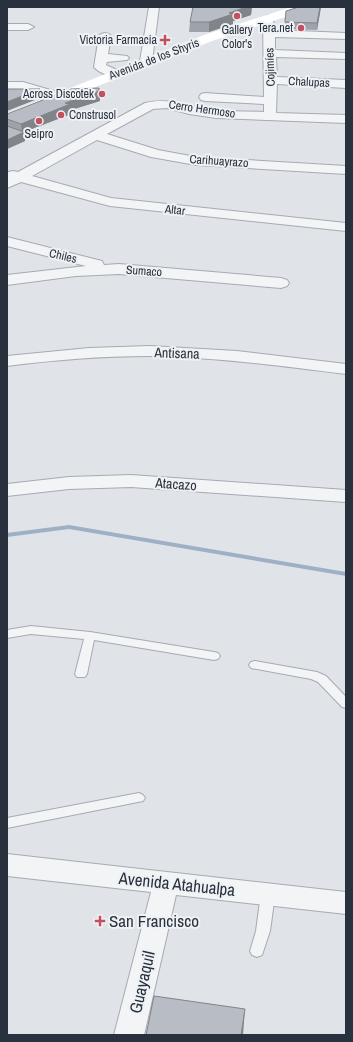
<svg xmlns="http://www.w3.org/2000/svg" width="353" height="1042" font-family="'Archivo Narrow',sans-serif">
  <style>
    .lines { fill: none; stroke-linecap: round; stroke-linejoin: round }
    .stream { fill: #9eb0c5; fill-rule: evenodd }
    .lane-casing { stroke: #a6aab2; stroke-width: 2 }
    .street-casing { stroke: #a6aab2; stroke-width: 2 }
    .lane { fill: #f2f4f6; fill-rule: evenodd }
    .street { fill: #f2f4f6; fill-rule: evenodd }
    .secondary { fill: #fff; fill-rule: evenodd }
    .wall { fill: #9ea2a9 }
    .shaded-wall { fill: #818489 }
    .building { fill: #b8bcc4; stroke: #818489 }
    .poi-dot { fill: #c2505e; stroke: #eff2f5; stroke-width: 1.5 }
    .labels { text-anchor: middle; stroke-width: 4; stroke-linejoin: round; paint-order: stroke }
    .far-poi-label { font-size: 12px; fill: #2a313e; stroke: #eff2f5; text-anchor: end }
    .far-street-label { font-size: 12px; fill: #2a313e; stroke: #eff2f5 }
    .street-label { font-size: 14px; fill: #2a313e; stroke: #eff2f5 }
    .near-street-label { font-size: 17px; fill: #2a313e; stroke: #eff2f5 }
    .near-poi-label { font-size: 17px; fill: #2a313e; stroke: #eff2f5; text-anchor: start }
  </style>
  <rect width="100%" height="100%" fill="#e0e3e8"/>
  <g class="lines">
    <!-- stream -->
    <polygon class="stream" points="69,525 346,572 346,576 69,529 7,537 7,533"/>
    <defs>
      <g id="lane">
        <polygon points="31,626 90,632 214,652 218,653 220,656 218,659 214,660 94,640 87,674 85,677 77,677 75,674 84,639 31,634 7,638 7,630"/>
        <polygon points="255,661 317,672 326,676 346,697 346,708 342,707 318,682 311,679 251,668 249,665 251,662"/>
        <polygon points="139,793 143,795 145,798 143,801 7,828 7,818"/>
        <polygon points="268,889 273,890 275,894 270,931 262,955 257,957 252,955 250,951 256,931 261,894 263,890"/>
      </g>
      <g id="street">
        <polygon points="149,7 159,7 152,61 150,63 142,63 140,61"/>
        <path d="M268,15L273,18L274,30L346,33V39L275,37V50L346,53V59L276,57L277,77L346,80V88L277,84L276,113L346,115V123L216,118L189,114L167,108L153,109L107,134L158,150L196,157L346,166V174L196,165L151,157L97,140L32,176L111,198L346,223V231L110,206L21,182L7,188L8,172L13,171L18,172L145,103C170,97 189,107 214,110C231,112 247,111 264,112V104L205,101L201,100L199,97L201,94L205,93L264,97L263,18Z"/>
        <polygon points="7,24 28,24 34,27 28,30 7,30"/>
        <path d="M105,33L109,34L111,36L108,54L127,56L129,58L127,60L107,62L106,65L119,71L121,74L119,77C112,78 99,73 94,67L99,36L101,34Z"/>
        <polygon points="7,82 23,82 64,94 66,97 64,100 60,101 22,90 7,90"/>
        <polygon points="7,237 102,261 104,265 119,264 281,278 287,280 289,283 287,286 281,288 119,274 76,276 7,285 7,275 86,266 7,246"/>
        <path d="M150,346L237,351L346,364V374C281,366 215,357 149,356C102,356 54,360 7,366V356L89,348Z"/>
        <polygon points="131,475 346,490 346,502 131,487 69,489 7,496 7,484 69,477"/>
        <polygon points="7,854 346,892 346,914 176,895 144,1035 114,1035 151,892 7,876"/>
      </g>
    </defs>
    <!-- lane casing -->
    <use href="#lane" class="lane-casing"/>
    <!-- street casing -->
    <use href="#street" class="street-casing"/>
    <!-- lane -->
    <use href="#lane" class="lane"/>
    <!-- street -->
    <use href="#street" class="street"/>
    <!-- secondary -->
    <polygon class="secondary" points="291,7 309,7 307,10 212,41 7,122 7,113 204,35"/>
  </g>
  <!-- wall -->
  <g class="wall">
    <polygon points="193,7 252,7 251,15 233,21 233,24 209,32 189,32 190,22"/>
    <polygon points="299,7 321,7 317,30 285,29 286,11"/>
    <polygon points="100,101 71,110 71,114 24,132 25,141 7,149 7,114"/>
  </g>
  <!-- shaded-wall -->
  <g class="shaded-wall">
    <polygon points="246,7 252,7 251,15 233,21 233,24 209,32 209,22 229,13"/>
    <polygon points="320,7 321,7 317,30 317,23"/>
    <polygon points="40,89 40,98 7,111 7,102"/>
    <polygon points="99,91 100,101 71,110 71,114 24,132 25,141 7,149 7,140 22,133 21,124 65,103"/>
    <polygon points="245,1009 243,1035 241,1035"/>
  </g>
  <!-- building -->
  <g class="building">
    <polygon points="193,7 246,7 229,13 233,14 209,22 190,22"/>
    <polygon points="299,7 320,7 317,23 285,22 286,11"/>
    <polygon points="99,88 99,91 65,103 70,104 21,124 7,119 7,114 71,89"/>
    <polygon points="7,89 40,89 7,102"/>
    <polygon points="7,126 24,132 7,140"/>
    <polygon points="154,996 245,1009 241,1035 146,1035"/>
  </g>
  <!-- markers -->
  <g class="poi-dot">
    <circle cx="237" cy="16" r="4"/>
    <circle cx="301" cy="28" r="4"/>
    <path d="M163 34h4v4h4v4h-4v4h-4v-4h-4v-4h4z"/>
    <circle cx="102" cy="94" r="4"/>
    <circle cx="61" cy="115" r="4"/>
    <circle cx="39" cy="121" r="4"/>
    <path d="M98 915h4v4h4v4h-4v4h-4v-4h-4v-4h4z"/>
  </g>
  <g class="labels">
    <!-- far-poi labels -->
    <g class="far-poi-label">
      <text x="293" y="32">Tera.net</text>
      <text x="237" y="34" text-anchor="middle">Gallery<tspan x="237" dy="14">Color's</tspan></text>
      <text x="157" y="44">Victoria Farmacia</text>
      <text x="94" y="98">Across Discotek</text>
      <text x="69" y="119" text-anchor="start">Construsol</text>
      <text x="39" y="138" text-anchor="middle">Seipro</text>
    </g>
    <!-- far-street labels -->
    <g class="far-street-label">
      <text transform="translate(154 59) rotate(-21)" y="4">Avenida de los Shyris</text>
      <text transform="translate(270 67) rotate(-92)" y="4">Cojimíes</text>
      <text transform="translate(309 82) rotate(3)" y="4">Chalupas</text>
      <text transform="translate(202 109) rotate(8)" y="4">Cerro Hermoso</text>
      <text transform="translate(219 161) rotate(4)" y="4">Carihuayrazo</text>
      <text transform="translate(175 210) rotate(6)" y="4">Altar</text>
      <text transform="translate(63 256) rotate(13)" y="4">Chiles</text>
      <text transform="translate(144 271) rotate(4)" y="4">Sumaco</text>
    </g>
    <!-- street labels -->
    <g class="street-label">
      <text transform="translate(177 353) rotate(2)" y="5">Antisana</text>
      <text transform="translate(176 484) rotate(4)" y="5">Atacazo</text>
    </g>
    <!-- near-street labels -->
    <g class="near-street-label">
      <text transform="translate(177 884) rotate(6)" y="6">Avenida Atahualpa</text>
      <text transform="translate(142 982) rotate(-77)" y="6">Guayaquil</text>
    </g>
    <!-- near-poi labels -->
    <g class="near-poi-label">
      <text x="109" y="927">San Francisco</text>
    </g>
  </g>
  <!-- border -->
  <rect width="353" height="1042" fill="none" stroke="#2a313e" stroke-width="16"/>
</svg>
